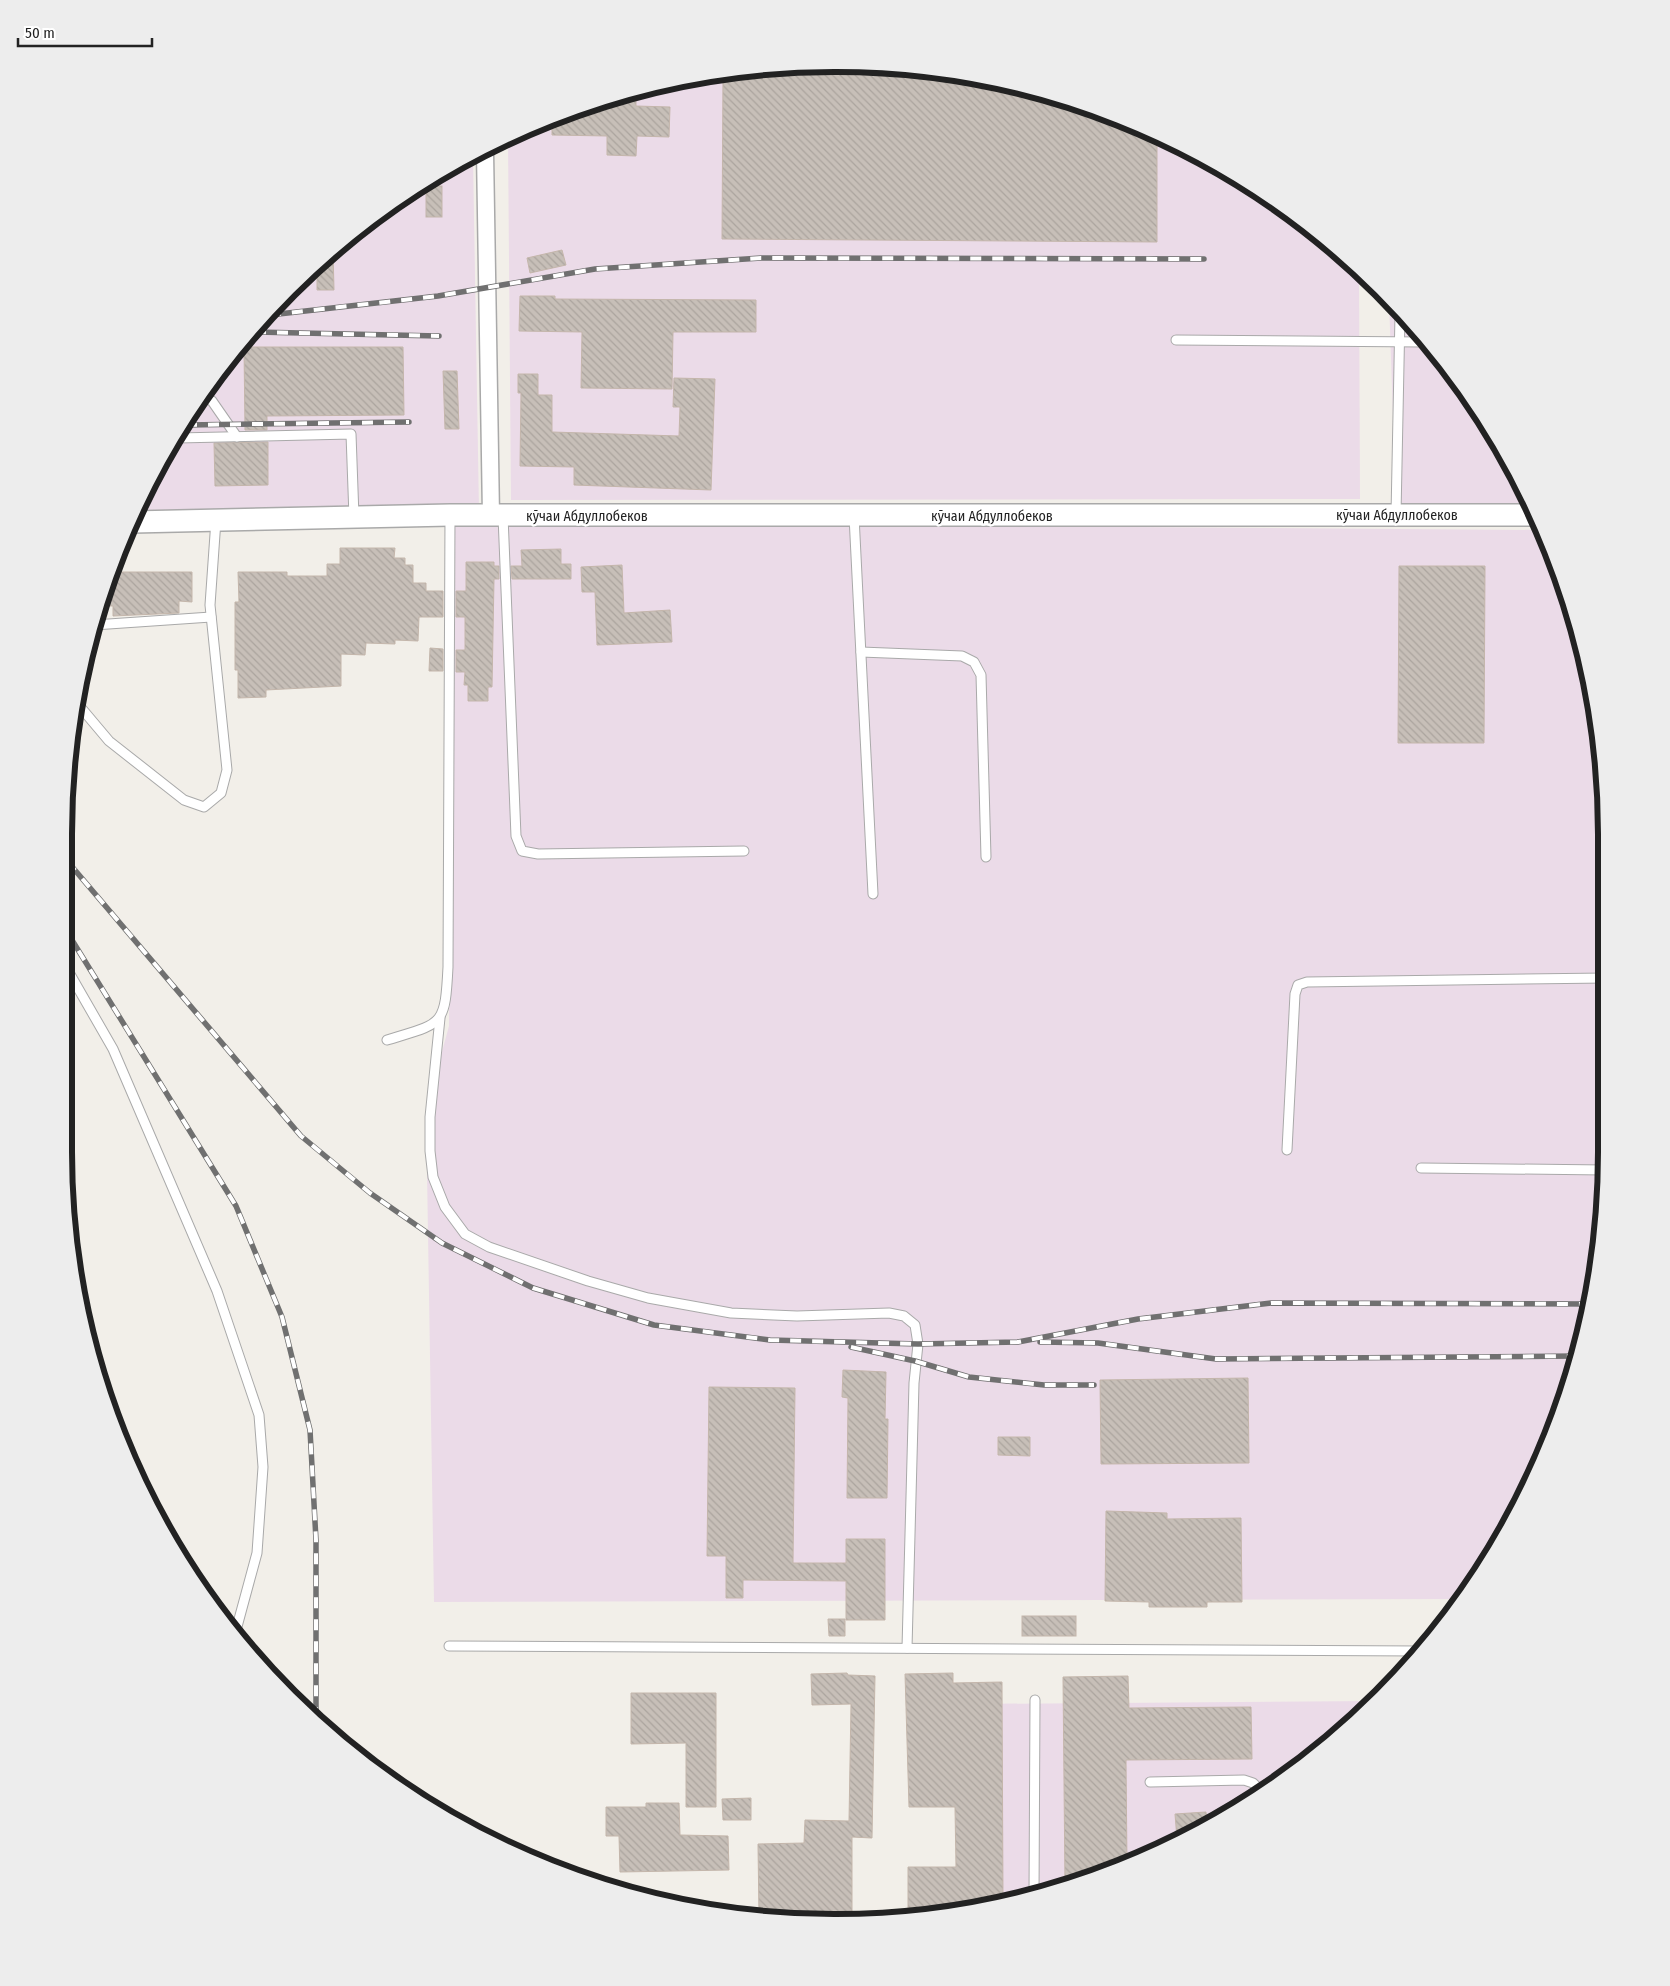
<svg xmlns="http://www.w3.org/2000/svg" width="1670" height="1986" font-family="'Fira Sans Condensed',sans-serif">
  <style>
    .industrial { fill: #ebdbe8 }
    .building { fill: url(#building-back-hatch); stroke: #c4b6ab }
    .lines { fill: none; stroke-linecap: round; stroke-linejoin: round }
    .service-casing { stroke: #a9a9a9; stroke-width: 11 }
    .minor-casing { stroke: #a9a9a9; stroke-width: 19 }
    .tertiary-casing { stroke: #a9a9a9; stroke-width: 24 }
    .service { stroke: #fff; stroke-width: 9 }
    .minor { stroke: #fff; stroke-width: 16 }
    .tertiary { stroke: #fff; stroke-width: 21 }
    .rail-casing { stroke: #707070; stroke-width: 5.5 }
    .rail { stroke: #fff; stroke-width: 4; stroke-dasharray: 11; stroke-linecap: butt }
    .labels { text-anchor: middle; stroke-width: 5; stroke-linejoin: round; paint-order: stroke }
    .street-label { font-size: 14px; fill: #222; stroke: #fff }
    .rim { fill: none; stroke: #222; stroke-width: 6 }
  </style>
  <defs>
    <pattern id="building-back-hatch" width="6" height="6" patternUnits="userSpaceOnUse" patternTransform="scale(1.25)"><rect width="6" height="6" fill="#c7bfb8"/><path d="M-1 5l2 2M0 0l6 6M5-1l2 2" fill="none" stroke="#aba49e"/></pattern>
  </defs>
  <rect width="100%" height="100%" fill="#f2efe9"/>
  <!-- industrial -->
  <g class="industrial">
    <polygon points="835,64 986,79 1130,123 1264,194 1359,272 1360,499 511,500 508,139 540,122 685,79"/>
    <polygon points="473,158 479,511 136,512 143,494 223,366 326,255 407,194"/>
    <polygon points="1389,300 1476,407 1528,503 1396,504"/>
    <polygon points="453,522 1542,530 1548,540 1591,685 1606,835 1605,1202 1591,1301 1565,1399 1503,1537 1461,1599 434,1602 426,1110 449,1026"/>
    <polygon points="1375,1701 1263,1792 1130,1864 1034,1896 971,1909 966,1704"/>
  </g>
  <!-- building -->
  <g class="building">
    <polygon points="839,64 986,79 1130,123 1157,137 1157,242 722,239 723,75"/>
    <polygon points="636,93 636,106 670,107 669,137 637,136 636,156 607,155 607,136 552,135 552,119"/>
    <rect x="426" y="186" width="16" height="31"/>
    <polygon points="333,250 334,290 317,290 317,266"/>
    <polygon points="562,250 566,265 530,273 527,258"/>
    <polygon points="520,296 555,296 555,299 756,300 756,332 673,332 672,389 581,388 582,332 519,331"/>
    <polygon points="244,347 403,347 404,415 267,416 267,430 245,430"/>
    <polygon points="443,371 457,371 459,429 445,429"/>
    <polygon points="518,374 538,374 538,395 552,395 552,432 679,436 680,407 673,407 674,378 715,379 711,490 574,485 574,467 520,466 521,393 518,393"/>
    <polygon points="268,442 268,485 215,486 214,443"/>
    <polygon points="340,548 395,548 394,558 405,558 405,565 413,565 413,583 426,583 426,591 443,591 443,617 419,617 418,641 395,640 395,644 366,643 365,655 341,654 341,686 266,690 266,697 238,698 238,670 235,670 235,602 239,602 238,572 287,572 287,576 327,576 327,564 340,564"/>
    <polygon points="561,549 561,564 571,564 571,579 512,579 511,566 522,566 521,550"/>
    <polygon points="466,562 494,562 494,566 499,566 499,579 494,579 492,687 488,687 488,701 468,701 468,685 464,685 465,672 456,672 456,650 465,650 465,617 456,617 456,591 466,591"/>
    <polygon points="622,565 624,613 670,610 672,642 597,645 595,592 582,592 581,567"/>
    <polygon points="1399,566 1485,566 1484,743 1398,743"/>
    <polygon points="114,572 192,572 192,602 179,601 179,613 113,616 113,606 101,606"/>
    <polygon points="430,648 443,649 443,671 429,671"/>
    <polygon points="843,1370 886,1372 885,1419 888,1419 887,1498 847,1498 848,1398 842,1397"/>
    <polygon points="1248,1378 1249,1463 1101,1464 1100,1380"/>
    <polygon points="709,1387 795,1388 793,1563 846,1563 846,1539 885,1539 885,1620 846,1620 846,1581 743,1580 743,1598 726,1598 726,1556 707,1556"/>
    <polygon points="998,1437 1030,1437 1030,1456 998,1455"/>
    <polygon points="1106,1511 1167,1513 1167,1519 1241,1518 1242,1602 1207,1602 1207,1607 1149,1607 1149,1602 1105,1601"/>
    <rect x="1022" y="1616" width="54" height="20"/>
    <polygon points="828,1619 845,1619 845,1636 829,1636"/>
    <polygon points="847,1673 848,1675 875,1676 872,1838 852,1837 852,1921 824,1922 759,1917 758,1844 804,1843 805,1820 849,1821 851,1704 812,1705 811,1674"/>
    <polygon points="953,1673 953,1683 1002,1682 1003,1902 935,1916 908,1917 908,1867 956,1867 955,1807 909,1807 905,1674"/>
    <polygon points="1128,1676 1129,1708 1251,1707 1252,1759 1126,1760 1127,1865 1065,1886 1063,1677"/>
    <polygon points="631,1693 716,1693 716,1807 686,1807 686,1743 631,1744"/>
    <polygon points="751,1798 751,1820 723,1820 722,1799"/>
    <polygon points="646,1803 679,1803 680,1835 728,1836 729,1870 620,1872 619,1836 606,1836 606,1807 646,1807"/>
    <polygon points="1206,1812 1207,1823 1177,1839 1175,1814"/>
  </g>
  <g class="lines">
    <defs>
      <g id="service">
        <polyline points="1176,340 1423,342"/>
        <polyline points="204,397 212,401 237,437"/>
        <polyline points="178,438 351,434 354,517"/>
        <polyline points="1396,515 1400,314"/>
        <polyline points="503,516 516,836 522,851 538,854 744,851"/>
        <polyline points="854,516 873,894"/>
        <polyline points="94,625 211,617"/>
        <polyline points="861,652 962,656 974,662 981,675 986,857"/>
        <polyline points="77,703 109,741 184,800 204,807 221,793 227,770 210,605 216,520"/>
        <polyline points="67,969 113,1049 217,1291 259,1415 263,1467 257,1553 235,1634"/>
        <polyline points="440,1018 430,1117 430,1151 433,1177 445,1207 465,1234 489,1247 588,1281 648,1298 731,1313 797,1316 889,1313 904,1316 915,1325 918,1344 914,1383 907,1648"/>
        <path d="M387,1040C443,1023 445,1027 448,967L450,516"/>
        <polyline points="1287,1150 1295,994 1298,985 1307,982 1606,978"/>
        <polyline points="1421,1168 1605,1170"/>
        <polyline points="449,1646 1420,1651"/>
        <polyline points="1150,1782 1244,1780 1253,1783 1263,1793"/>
        <polyline points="1034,1896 1035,1700"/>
      </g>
      <polyline id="minor" points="485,152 491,516"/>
      <polyline id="tertiary" points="133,522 450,515 1534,515"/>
    </defs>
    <!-- service casing -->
    <use href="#service" class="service-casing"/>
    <!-- minor casing -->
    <use href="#minor" class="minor-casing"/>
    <!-- tertiary casing -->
    <use href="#tertiary" class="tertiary-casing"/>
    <!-- service -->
    <use href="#service" class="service"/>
    <!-- minor -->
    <use href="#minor" class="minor"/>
    <!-- tertiary -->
    <use href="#tertiary" class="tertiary"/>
    <defs>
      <g id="rail">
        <polyline points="270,315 438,296 595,269 761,258 1204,259"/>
        <polyline points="255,332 439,336"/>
        <polyline points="186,425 409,422"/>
        <polyline points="68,862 301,1136 370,1193 442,1243 533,1288 654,1325 770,1340 918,1344 1018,1342 1138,1319 1271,1303 1591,1304"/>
        <polyline points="67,932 236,1206 282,1317 310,1430 316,1540 316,1720"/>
        <polyline points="1040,1342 1098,1343 1216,1359 1577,1356"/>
        <polyline points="851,1347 915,1361 969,1377 1044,1385 1094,1385"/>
      </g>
    </defs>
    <!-- rail casing -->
    <use href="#rail" class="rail-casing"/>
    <!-- rail -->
    <use href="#rail" class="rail"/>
  </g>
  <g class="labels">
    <!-- street labels -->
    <g class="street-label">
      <text x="1397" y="520">кӯчаи Абдуллобеков</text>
      <text x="587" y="521">кӯчаи Абдуллобеков</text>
      <text x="992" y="521">кӯчаи Абдуллобеков</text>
    </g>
  </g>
  <!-- crop -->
  <path d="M0 0H1670V1986H0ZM834 72H836A762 762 0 0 1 1598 834V1152A762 762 0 0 1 836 1914H834A762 762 0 0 1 72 1152V834A762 762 0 0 1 834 72Z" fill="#ededed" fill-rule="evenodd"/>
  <path class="rim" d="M834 72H836A762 762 0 0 1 1598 834V1152A762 762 0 0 1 836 1914H834A762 762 0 0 1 72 1152V834A762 762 0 0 1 834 72Z"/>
  <!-- scale -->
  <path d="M18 38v8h134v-8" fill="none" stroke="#222222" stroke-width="2.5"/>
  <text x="25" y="38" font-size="15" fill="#222222" stroke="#ffffff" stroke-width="4" paint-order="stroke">50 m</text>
</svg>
